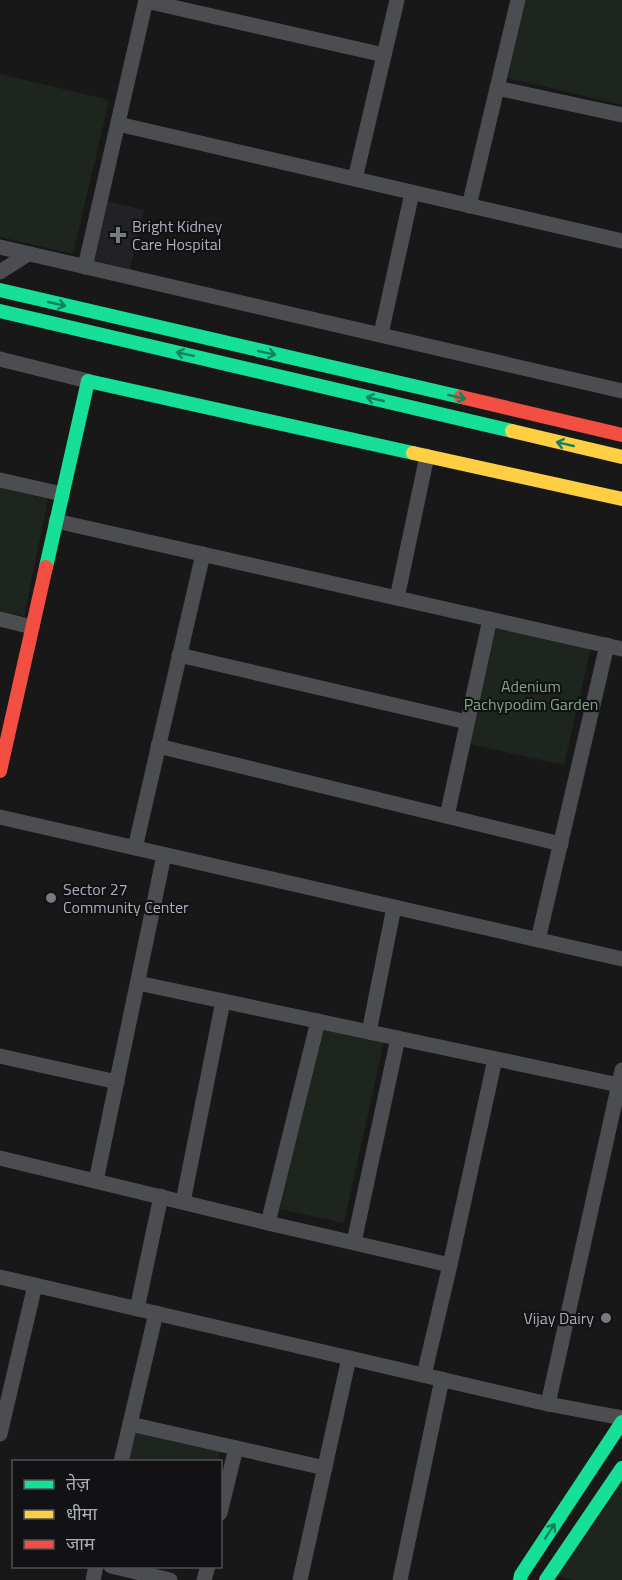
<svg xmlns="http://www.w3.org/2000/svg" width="622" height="1580" font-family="'Titillium Web','Noto Sans Devanagari',sans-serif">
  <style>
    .built { fill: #222224 }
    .green { fill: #1e251f }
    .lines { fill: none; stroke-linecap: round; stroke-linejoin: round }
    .street { stroke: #4c4d51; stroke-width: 15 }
    .fast { stroke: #16e098; stroke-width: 14 }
    .slow { stroke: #ffcf43; stroke-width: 14 }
    .jam { stroke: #f24e42; stroke-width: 14 }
    .oneway { stroke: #14835d }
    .poi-dot { fill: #767a81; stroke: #121214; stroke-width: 2 }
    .labels { text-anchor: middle; stroke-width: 4.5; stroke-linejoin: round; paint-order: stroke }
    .poi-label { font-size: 16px; fill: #a9aeb9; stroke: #121214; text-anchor: start }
    .park-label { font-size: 16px; fill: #80a482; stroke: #121214 }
  </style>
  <rect width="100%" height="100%" fill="#181818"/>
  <!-- built -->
  <polygon class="built" points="106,201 144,210 130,269 92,260"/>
  <!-- green -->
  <g class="green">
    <polygon points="526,0 622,0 622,105 508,78"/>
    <polygon points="0,74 109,100 73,254 0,237"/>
    <polygon points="0,488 48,499 24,616 0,611"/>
    <polygon points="497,626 591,647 564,765 470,744"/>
    <polygon points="321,1026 384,1041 344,1223 280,1209"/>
    <polygon points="131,1432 220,1452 218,1461 125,1462"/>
    <polygon points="622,1483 622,1580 575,1580 558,1576"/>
  </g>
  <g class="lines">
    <!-- street -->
    <g class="street">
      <polyline points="146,1 384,55"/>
      <polyline points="497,88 622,115"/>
      <polyline points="118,124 622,241"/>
      <polyline points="355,179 397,0"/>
      <polyline points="469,206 518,0"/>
      <polyline points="0,247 622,391"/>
      <polyline points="85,267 146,0"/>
      <polyline points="0,272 28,254"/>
      <polyline points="381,334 412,193"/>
      <polyline points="0,359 88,381"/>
      <polyline points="0,480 62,494"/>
      <polyline points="56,521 622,649"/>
      <polyline points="397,598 427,456"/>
      <polyline points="0,619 32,627"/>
      <polyline points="179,655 467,722"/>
      <polyline points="158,746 561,844"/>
      <polyline points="447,816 490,619"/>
      <polyline points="0,817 622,959"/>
      <polyline points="135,848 203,554"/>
      <polyline points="538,940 607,645"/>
      <polyline points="138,983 619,1085"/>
      <polyline points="369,1032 394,907"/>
      <polyline points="0,1056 117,1082"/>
      <polyline points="0,1158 268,1223 450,1265 424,1375"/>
      <polyline points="96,1181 164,855"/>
      <polyline points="183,1202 223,1001"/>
      <polyline points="268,1223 318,1021"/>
      <polyline points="354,1242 398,1038"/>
      <polyline points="450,1265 495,1059"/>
      <polyline points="0,1277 548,1404 622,1418"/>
      <polyline points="137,1309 161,1196"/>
      <polyline points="548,1404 622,1070"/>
      <polyline points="130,1424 325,1468"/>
      <polyline points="0,1434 35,1285"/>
      <polyline points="121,1462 156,1313"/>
      <polyline points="220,1513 236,1448"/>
      <polyline points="111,1566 170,1580"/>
      <polyline points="93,1580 96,1566"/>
      <polyline points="204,1580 208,1566"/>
      <polyline points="300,1580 349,1358"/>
      <polyline points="400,1580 442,1379"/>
    </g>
    <!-- fast -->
    <g class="fast">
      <polyline points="0,290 461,397"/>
      <polyline points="0,311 512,431"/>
      <polyline points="46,567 88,381 413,453"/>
      <polyline points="520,1580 521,1575 622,1422"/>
      <polyline points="546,1580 622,1468"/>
    </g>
    <!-- slow -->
    <g class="slow">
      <polyline points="512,431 622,457"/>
      <polyline points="413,453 622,499"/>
    </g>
    <!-- jam -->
    <g class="jam">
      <polyline points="461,397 622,435"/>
      <polyline points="0,771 46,567"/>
    </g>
  </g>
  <!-- one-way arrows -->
  <defs><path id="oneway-shaft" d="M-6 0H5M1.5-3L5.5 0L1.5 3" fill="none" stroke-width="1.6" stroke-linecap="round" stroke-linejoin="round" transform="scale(1.5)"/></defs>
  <g class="oneway">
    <use href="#oneway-shaft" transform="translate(57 304) rotate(13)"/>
    <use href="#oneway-shaft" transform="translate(267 353) rotate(13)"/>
    <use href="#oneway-shaft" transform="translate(185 354) rotate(-167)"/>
    <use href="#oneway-shaft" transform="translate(457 397) rotate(13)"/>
    <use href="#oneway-shaft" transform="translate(375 399) rotate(-167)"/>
    <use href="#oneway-shaft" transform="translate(565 444) rotate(-167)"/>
    <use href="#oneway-shaft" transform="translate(550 1531) rotate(-57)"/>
  </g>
  <!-- markers -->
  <g class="poi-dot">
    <path d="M115 226h6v6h6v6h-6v6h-6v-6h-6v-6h6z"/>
    <circle cx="51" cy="898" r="6"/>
    <circle cx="606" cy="1318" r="6"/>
  </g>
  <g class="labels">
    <!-- poi labels -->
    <g class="poi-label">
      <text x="132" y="232">Bright Kidney<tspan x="132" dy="18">Care Hospital</tspan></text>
      <text x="63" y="895">Sector 27<tspan x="63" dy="18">Community Center</tspan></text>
      <text x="594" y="1324" text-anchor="end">Vijay Dairy</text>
    </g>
    <!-- park labels -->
    <g class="park-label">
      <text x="531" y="692">Adenium<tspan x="531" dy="18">Pachypodim Garden</tspan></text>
    </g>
  </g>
  <!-- legend -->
  <rect x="12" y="1460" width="210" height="108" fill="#121214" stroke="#4e5056" stroke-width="1.5"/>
  <rect x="24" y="1480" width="30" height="9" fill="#16e098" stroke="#4e5056" stroke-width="1.5"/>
  <text x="66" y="1490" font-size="18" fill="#a9aeb9">तेज़</text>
  <rect x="24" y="1510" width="30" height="9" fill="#ffcf43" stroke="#4e5056" stroke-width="1.5"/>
  <text x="66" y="1520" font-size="18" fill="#a9aeb9">धीमा</text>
  <rect x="24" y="1540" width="30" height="9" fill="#f24e42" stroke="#4e5056" stroke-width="1.5"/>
  <text x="66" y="1550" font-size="18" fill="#a9aeb9">जाम</text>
</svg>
